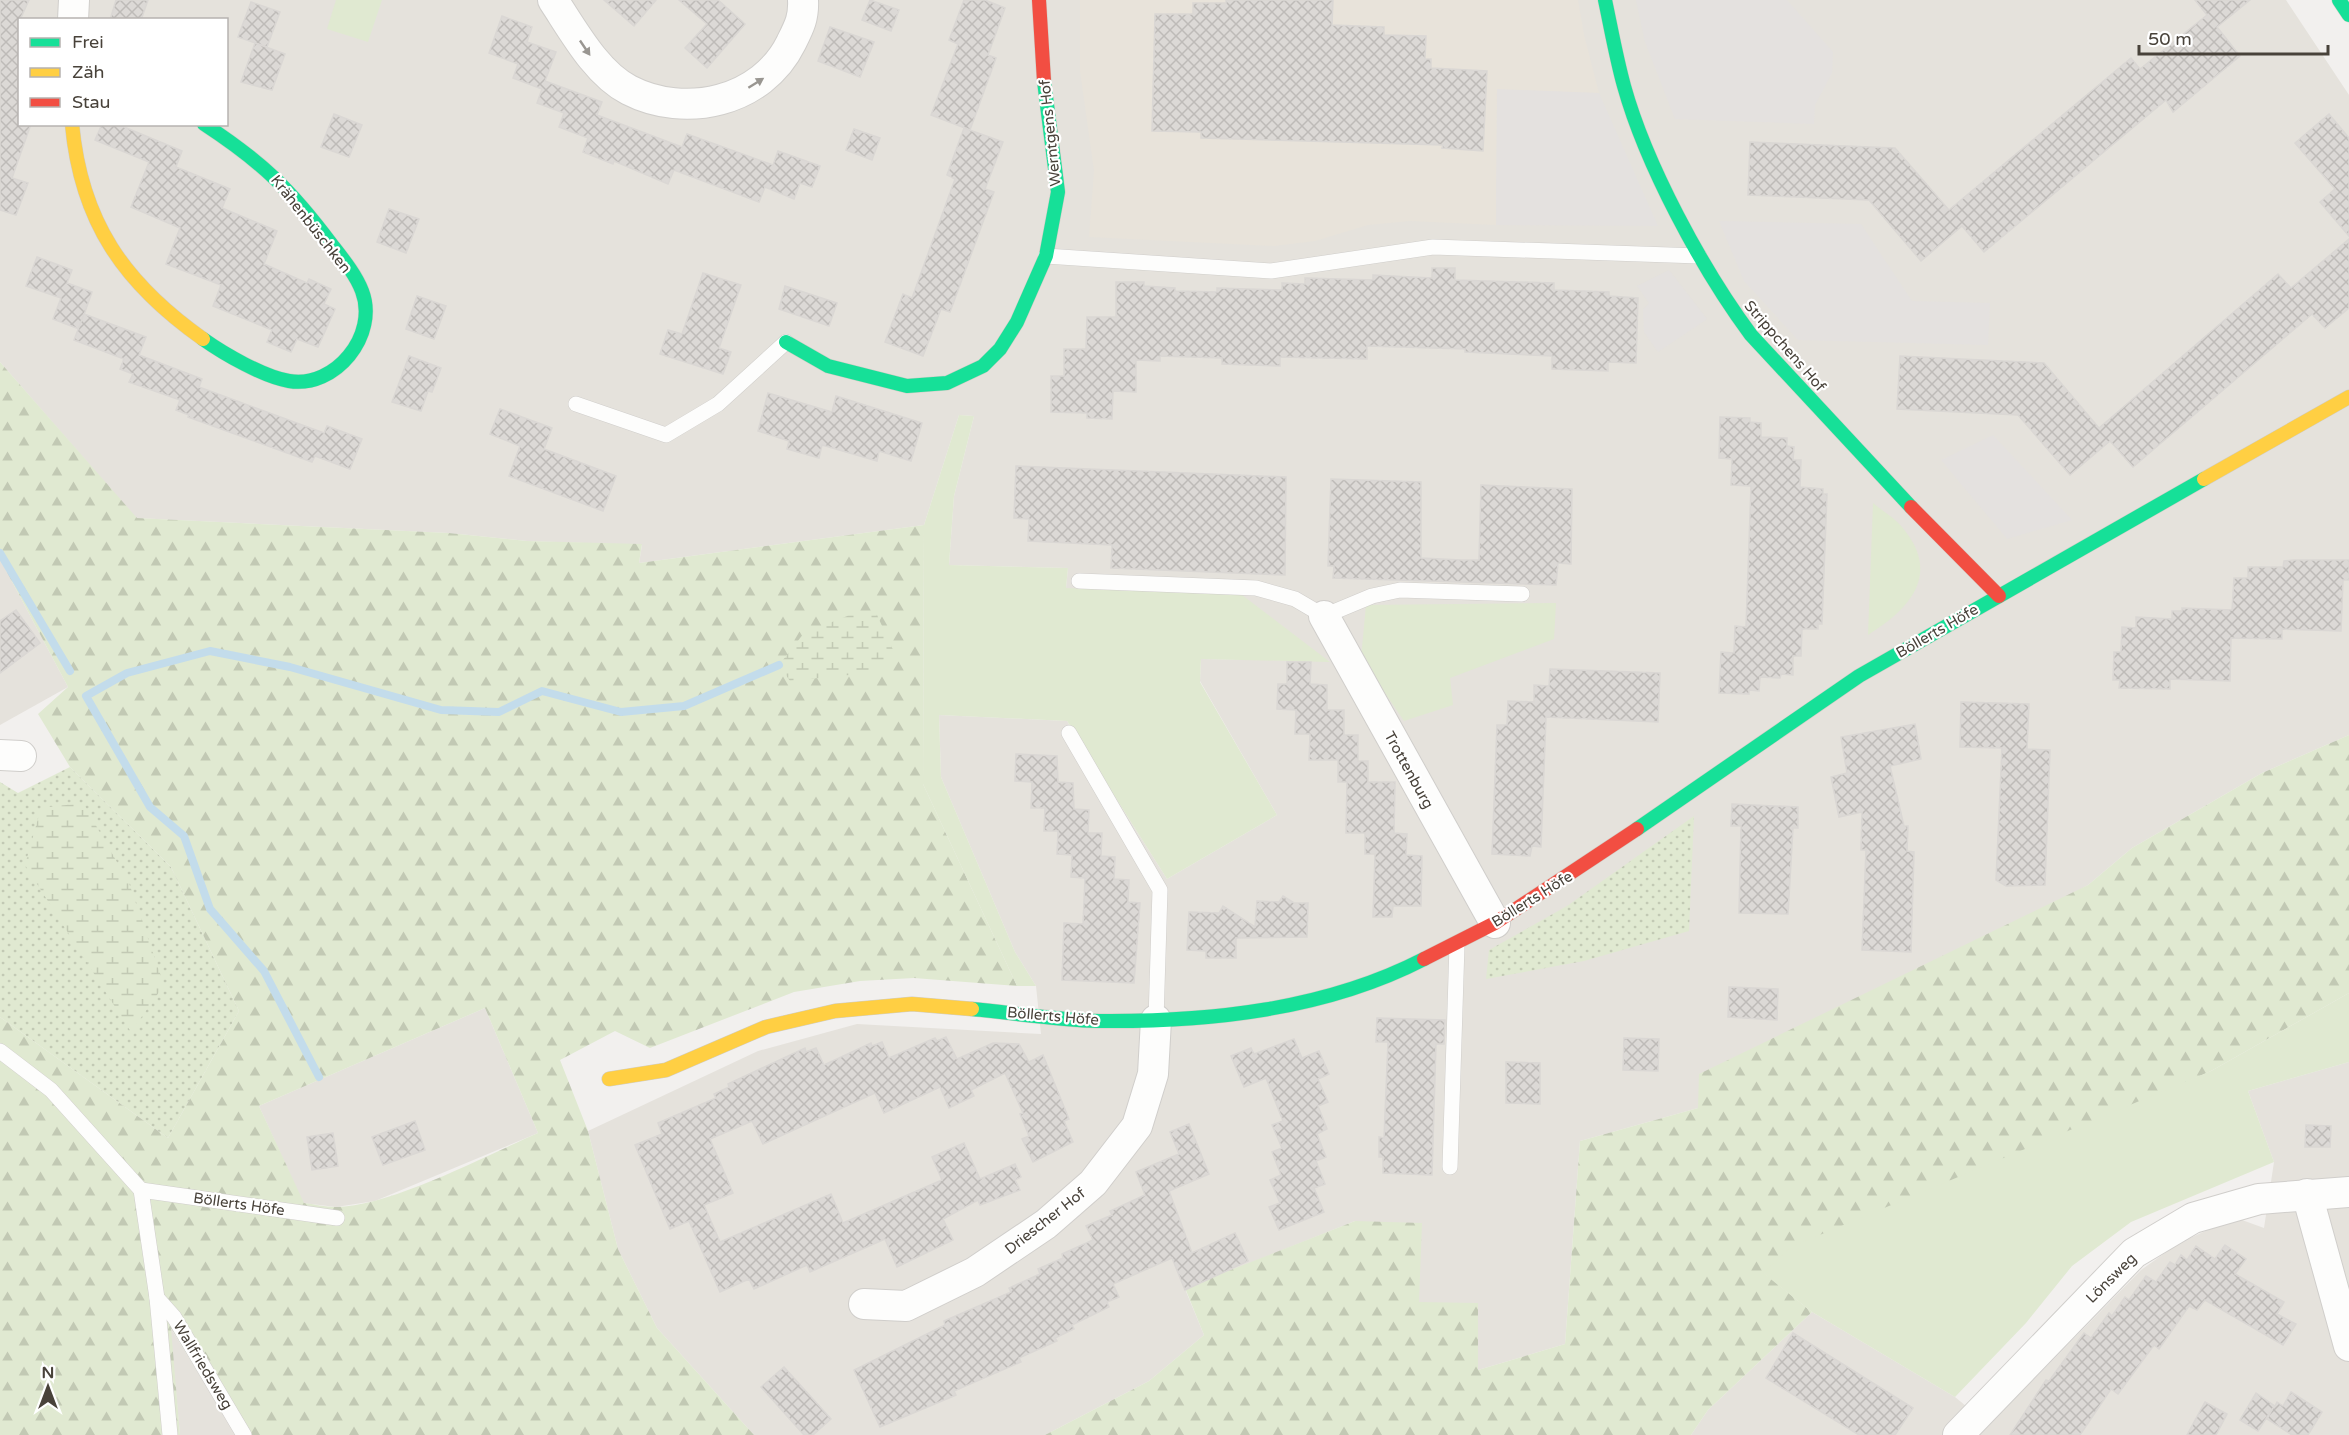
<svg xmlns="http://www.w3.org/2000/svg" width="2349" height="1435" font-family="'Varela Round',sans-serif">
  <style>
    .residential { fill: #e5e2dc; fill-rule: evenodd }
    .education { fill: #e8e3da }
    .grass { fill: url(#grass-dots) }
    .forest { fill: url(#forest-firs); fill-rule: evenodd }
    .wetland { fill: url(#wetland-marsh) }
    .park { fill: #e0e9d1 }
    .parking { fill: #e4e1df }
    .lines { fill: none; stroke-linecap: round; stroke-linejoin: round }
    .stream { stroke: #c3dceb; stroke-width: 8 }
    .building { fill: url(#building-cross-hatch); stroke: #dad7d4; stroke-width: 1.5 }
    .lane-casing { stroke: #d0cecb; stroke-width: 16 }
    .street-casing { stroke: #d0cecb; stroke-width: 32 }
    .fast-casing { stroke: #d0cdc5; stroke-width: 15 }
    .slow-casing { stroke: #d0cdc5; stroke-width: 15 }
    .jam-casing { stroke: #d0cdc5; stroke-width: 15 }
    .lane { stroke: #fdfdfc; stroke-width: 15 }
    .street { stroke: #fdfdfc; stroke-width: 30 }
    .fast { stroke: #16e098; stroke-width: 14 }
    .slow { stroke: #ffcf43; stroke-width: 14 }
    .jam { stroke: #f24e42; stroke-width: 14 }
    .oneway { fill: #999691 }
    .labels { text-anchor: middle; stroke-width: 4.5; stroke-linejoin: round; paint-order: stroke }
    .street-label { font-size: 15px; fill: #48423a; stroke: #fff }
  </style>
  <defs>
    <pattern id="grass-dots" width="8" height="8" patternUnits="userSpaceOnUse" patternTransform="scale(1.5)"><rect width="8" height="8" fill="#e0e9d1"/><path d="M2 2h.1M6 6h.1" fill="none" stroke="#c2c9b4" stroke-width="1.8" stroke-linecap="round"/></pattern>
    <pattern id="forest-firs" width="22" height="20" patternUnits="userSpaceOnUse" patternTransform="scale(1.5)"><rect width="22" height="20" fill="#e0e9d1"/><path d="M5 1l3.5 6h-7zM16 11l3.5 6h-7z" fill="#c2c9b4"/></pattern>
    <pattern id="wetland-marsh" width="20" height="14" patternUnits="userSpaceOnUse" patternTransform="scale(1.5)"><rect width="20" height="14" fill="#e0e9d1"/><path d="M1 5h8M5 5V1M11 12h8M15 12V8" fill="none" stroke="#c2c9b4"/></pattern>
    <pattern id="building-cross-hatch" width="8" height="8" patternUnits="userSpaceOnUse" patternTransform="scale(1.5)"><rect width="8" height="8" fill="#dcd9d6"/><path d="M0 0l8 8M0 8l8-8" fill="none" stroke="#bebbb8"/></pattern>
  </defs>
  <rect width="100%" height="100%" fill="#f2f0ee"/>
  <!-- residential -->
  <g class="residential">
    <path d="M0,0H2286L2349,95V735L2262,773L2132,848L2088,885L1698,1108L1580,1141L1565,1344L1478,1370L1419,1302L1355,1221L1185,1289L1204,1335L1149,1381L1045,1435H754L657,1328L618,1249L588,1131L758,1051L857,1024L1041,1034L1036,986L1015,952L941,777L939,715L1067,721L1167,879L1277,815L1200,681L1201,659L1329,661L1066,588L1068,568L949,565L954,496L974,416L959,415L924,525L639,563L642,545L527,541L449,533L136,518L0,362ZM20,20H226V124H20Z"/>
    <polygon points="0,559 68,687 0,725"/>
    <polygon points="485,1008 538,1133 375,1201 336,1207 303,1203 259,1106"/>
    <polygon points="2349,1062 2349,1435 1691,1435 1708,1410 1812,1312 1955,1397 1989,1425 2141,1270 2179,1243 2221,1224 2242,1220 2264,1228 2274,1162 2248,1091"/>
    <polygon points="170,1327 236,1435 180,1435"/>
  </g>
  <!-- education -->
  <polygon class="education" points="1080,0 1578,0 1584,35 1599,93 1497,90 1496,225 1410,221 1368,225 1315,241 1274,246 1089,237 1094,171 1080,71"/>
  <!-- grass -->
  <g class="grass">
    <polygon points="70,767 171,867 239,1011 168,1138 0,1017 0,782 18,793"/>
    <polygon points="1694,816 1689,931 1584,961 1486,979 1489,950 1567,906"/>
  </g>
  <!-- forest -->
  <g class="forest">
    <path d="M0,362L137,518L449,533L527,541L642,544L639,563L924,525L923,784L1017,986L914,978L860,981L794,992L650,1048L615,1031L560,1060L588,1131L618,1249L657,1328L754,1435H236L171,1328L180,1435H0V1017L168,1138L239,1011L171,867L70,767L38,714L68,687L0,559ZM485,1008L538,1133C485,1156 391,1206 336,1207C325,1207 314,1204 304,1203L259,1106Z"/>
    <polygon points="2349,735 2349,993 2211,1071 1764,1273 1812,1312 1708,1410 1691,1435 1045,1435 1149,1381 1204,1335 1185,1288 1355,1221 1422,1223 1419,1302 1478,1303 1478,1370 1565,1344 1580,1141 1698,1108 1699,1074 2088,885 2132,848 2262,773"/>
  </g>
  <!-- wetland -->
  <g class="wetland">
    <polygon points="860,611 877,615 894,652 869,673 790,681 779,665 804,633"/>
    <polygon points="83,803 129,883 164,985 131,1032 25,865 41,808"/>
  </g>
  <!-- park -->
  <g class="park">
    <polygon points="336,0 382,0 368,42 327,29"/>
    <polygon points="959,415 974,416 954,496 949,565 1068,568 1066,588 1242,595 1330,662 1201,659 1200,682 1277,815 1167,879 1067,721 939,715 941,777 1015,952 1036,986 1017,986 923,784 924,525"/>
    <path d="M1873,503C1882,511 1895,518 1902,527C1942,574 1910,609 1868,635Z"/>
    <polygon points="1556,603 1554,639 1450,678 1453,705 1404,721 1361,658 1366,605"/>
    <polygon points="2349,993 2349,1062 2248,1091 2274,1162 2131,1222 2072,1266 2026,1323 1955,1397 1812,1312 1763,1273 1791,1247 2211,1071"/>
  </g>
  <!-- parking -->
  <g class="parking">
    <polygon points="1636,0 1787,0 1833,52 1832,73 1815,105 1814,124 1675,119 1645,42"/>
    <polygon points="1497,89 1599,93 1658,226 1496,225"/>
    <polygon points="1719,221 1861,224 1912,301 1990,303 1988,345 1798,340 1744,281"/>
    <polygon points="1669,270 1707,319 1658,352 1644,332 1643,310 1649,303 1637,286"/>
    <polygon points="1993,435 2072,520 2007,539 1941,460"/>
  </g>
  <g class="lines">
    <!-- stream -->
    <g class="stream">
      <polyline points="0,553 70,671"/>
      <polyline points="319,1077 264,971 210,909 184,836 150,807 86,696 127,673 210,651 290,667 441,710 499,712 542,691 621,712 684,706 779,665"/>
    </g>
  </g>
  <!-- building -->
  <g class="building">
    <polygon points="0,0 29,0 20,20 20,124 31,124 12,178 28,183 16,215 0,210"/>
    <polygon points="116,0 148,0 141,20 110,20"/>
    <polygon points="604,0 656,0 634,26"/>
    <polygon points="679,0 718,0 745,24 707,68 685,48 707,24"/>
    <polygon points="870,0 899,10 891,31 862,20"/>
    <polygon points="964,0 985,0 1005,8 988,55 996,58 970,130 931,115 958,44 949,40"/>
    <polygon points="1226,0 1333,0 1332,25 1384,27 1384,35 1426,36 1425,59 1431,59 1431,68 1487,71 1483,151 1442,148 1443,145 1201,138 1201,132 1152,131 1155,14 1193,14 1193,3 1226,3"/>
    <polygon points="2195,0 2250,0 2217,27 2240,56 2173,112 2166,100 1984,252 1962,226 1921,261 1869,200 1748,195 1750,142 1895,148 1949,210 2131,58 2140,69 2207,15"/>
    <polygon points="251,2 280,12 267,47 238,37"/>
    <polygon points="502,16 532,27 527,42 556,52 545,81 602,102 597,115 682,147 687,134 773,165 778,151 820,166 812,187 800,183 794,199 765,187 759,202 674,170 668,184 614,161 613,164 583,152 588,138 559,127 564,113 537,103 542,89 513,78 518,64 489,53"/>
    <polygon points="830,27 874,42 860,77 818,61"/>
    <polygon points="255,43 285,54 272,90 241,82"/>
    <polygon points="334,114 362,125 349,157 321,147"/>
    <polygon points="2329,114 2349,138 2349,236 2320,202 2335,189 2295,143"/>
    <polygon points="102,124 117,124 182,151 176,167 230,189 222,208 277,231 264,264 307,283 309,279 331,289 324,304 335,309 318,347 297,339 291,352 267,342 272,330 213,306 221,285 166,264 180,228 131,207 149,162 95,140"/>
    <polygon points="964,128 1003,142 985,189 994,192 950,312 941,309 923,356 885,342 903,294 912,298 955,179 947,175"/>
    <polygon points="854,129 880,138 872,160 846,150"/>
    <polygon points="389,209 419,219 406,253 377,242"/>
    <polygon points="2349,239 2349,308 2325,328 2312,314 2133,467 2110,441 2070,475 2018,415 1897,409 1900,356 2044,363 2099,428 2278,274 2291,288"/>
    <polygon points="37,257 72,270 67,283 92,292 79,329 53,319 61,298 26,286"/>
    <polygon points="1432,268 1455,268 1455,280 1554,283 1554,290 1609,292 1609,296 1638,298 1636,363 1608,362 1608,371 1552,369 1552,356 1465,352 1465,349 1367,346 1367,359 1280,357 1280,366 1222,364 1222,358 1160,356 1160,361 1136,360 1136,392 1113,391 1112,419 1087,418 1087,413 1051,412 1051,376 1064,376 1064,349 1086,349 1087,317 1116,317 1116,282 1144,282 1144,286 1175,288 1175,291 1217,292 1217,288 1282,290 1282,283 1305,284 1305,278 1373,280 1373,275 1432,278"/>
    <polygon points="703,273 741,285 719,348 731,352 723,374 660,354 668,330 682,334"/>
    <polygon points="785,286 837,303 829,326 779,309"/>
    <polygon points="417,296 446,306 434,339 406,329"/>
    <polygon points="84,314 146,337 139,355 202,379 199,387 324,433 327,426 362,439 350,469 315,456 312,462 188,417 189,415 176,410 180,400 129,382 133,374 120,369 124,359 74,340"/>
    <polygon points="409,356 441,368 432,392 428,391 421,411 392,402"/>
    <polygon points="768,393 832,412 836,396 922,423 911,461 879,451 877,461 822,445 819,458 787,449 789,441 758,431"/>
    <polygon points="500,409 552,428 544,449 616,476 603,511 509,476 520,446 490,434"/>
    <polygon points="1720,417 1750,418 1750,422 1761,423 1761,437 1787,438 1787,446 1794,447 1793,460 1801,460 1800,487 1823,489 1823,494 1827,494 1822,624 1818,624 1818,629 1802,629 1801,656 1793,656 1793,675 1781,674 1780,678 1760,677 1759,691 1749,690 1749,694 1719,693 1721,652 1734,653 1735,626 1746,627 1751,486 1731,485 1732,459 1719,458"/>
    <polygon points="1016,466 1286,477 1285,575 1111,568 1112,545 1028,541 1029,519 1014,518"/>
    <polygon points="1331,479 1421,482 1421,558 1461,560 1479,560 1481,485 1572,489 1571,564 1558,563 1556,585 1333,578 1334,566 1328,566"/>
    <polygon points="2294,560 2349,560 2349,580 2343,580 2341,631 2282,629 2282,639 2231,638 2230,681 2170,679 2170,689 2119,688 2120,680 2113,680 2114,652 2121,652 2122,627 2136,628 2136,617 2172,619 2172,611 2182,611 2182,608 2232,610 2234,578 2248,578 2248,567 2283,567 2284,561"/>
    <polygon points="16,610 40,643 0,673 0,621"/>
    <polygon points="1287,662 1311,662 1310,684 1327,685 1327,710 1344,710 1344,735 1358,735 1358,761 1368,761 1368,782 1395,782 1394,833 1407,834 1406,855 1422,856 1421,906 1393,906 1392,917 1373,917 1375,854 1365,854 1365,833 1346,833 1347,782 1338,782 1338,760 1309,760 1310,734 1295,734 1296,710 1277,709 1278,684 1287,684"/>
    <polygon points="1550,669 1660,673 1658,722 1546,717 1541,847 1532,846 1530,856 1492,854 1497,725 1507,725 1508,701 1534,702 1534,685 1549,686"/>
    <polygon points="1961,702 2029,704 2027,749 2050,750 2045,885 2006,886 1996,880 2002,748 1960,747"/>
    <polygon points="1915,724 1921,759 1890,766 1904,826 1908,826 1907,851 1914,852 1911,952 1862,950 1866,850 1861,850 1862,812 1839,817 1831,777 1847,773 1841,737"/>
    <polygon points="1016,754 1057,756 1058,782 1073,783 1074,809 1089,810 1088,833 1102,833 1101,856 1115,857 1114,879 1129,880 1128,902 1140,903 1134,983 1062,980 1064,923 1083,924 1085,878 1071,877 1072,855 1057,854 1058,831 1044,831 1045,808 1031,808 1032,782 1015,781"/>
    <polygon points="1732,804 1798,807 1798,828 1793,828 1788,914 1739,913 1741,826 1731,826"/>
    <polygon points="1283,896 1294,903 1308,903 1307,937 1236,938 1236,958 1206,958 1206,951 1187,950 1189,912 1219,913 1223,906 1255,927 1257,901 1279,902"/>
    <polygon points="1729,987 1778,989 1777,1020 1728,1017"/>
    <polygon points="1377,1018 1445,1020 1444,1044 1436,1044 1432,1175 1383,1173 1383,1157 1379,1157 1379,1137 1384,1138 1388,1042 1376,1042"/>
    <polygon points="946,1037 957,1059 993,1043 1019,1044 1029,1062 1043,1055 1069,1119 1064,1121 1073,1142 1033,1162 1022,1139 1029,1136 1020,1114 1023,1113 1005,1073 971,1090 974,1096 949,1108 940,1087 884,1113 875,1093 763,1144 752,1121 710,1139 733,1193 704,1205 720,1242 831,1194 843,1223 942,1180 932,1157 964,1143 980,1179 1015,1164 1021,1177 1015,1180 1020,1190 980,1205 978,1200 943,1219 953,1240 897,1267 885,1239 810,1272 807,1265 754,1289 749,1279 720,1292 689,1221 670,1229 635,1145 662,1134 658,1123 716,1098 714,1094 729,1087 728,1084 805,1048 806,1052 816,1048 824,1065 871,1043 872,1046 882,1042 889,1058 935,1038 937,1041"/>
    <polygon points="1624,1038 1659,1039 1658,1071 1623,1070"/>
    <polygon points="1294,1039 1302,1058 1319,1051 1329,1074 1318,1079 1328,1102 1318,1106 1327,1129 1317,1134 1326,1157 1316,1161 1325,1184 1314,1188 1324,1212 1279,1230 1269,1207 1280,1203 1270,1180 1281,1175 1272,1152 1282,1148 1272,1125 1283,1121 1266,1078 1244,1087 1231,1056 1251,1048 1254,1054"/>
    <polygon points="1506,1062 1540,1063 1540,1104 1506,1103"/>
    <polygon points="415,1121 425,1150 383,1165 372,1137"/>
    <polygon points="1189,1124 1209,1174 1169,1191 1192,1253 1235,1233 1248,1261 1185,1290 1172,1258 1113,1284 1119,1297 1107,1302 1109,1307 1072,1325 1074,1329 1055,1338 1057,1341 1019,1358 1021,1362 954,1391 956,1395 880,1427 854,1370 945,1325 944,1321 1011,1292 1009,1288 1040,1274 1038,1269 1063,1258 1062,1254 1093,1240 1086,1226 1112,1215 1110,1211 1145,1195 1136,1172 1179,1154 1170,1132"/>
    <polygon points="2306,1125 2331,1126 2330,1147 2305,1147"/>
    <polygon points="333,1133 338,1166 312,1170 307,1137"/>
    <polygon points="2225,1245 2246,1259 2235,1274 2284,1302 2277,1314 2296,1324 2283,1345 2205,1300 2197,1310 2189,1306 2159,1349 2154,1345 2118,1394 2111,1389 2080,1435 2010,1435 2046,1380 2049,1381 2084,1333 2091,1338 2109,1313 2112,1316 2125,1297 2129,1300 2146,1276 2156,1282 2170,1262 2175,1265 2181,1255 2187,1260 2196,1246 2215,1259"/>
    <polygon points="1793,1333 1913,1408 1895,1435 1859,1435 1766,1378"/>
    <polygon points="784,1367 831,1419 813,1435 804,1435 761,1387"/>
    <polygon points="2291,1392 2322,1412 2308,1435 2292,1435 2267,1419 2273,1408 2258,1431 2240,1420 2256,1393 2275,1406 2277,1402 2283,1406"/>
    <polygon points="2205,1402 2227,1414 2216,1435 2187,1435"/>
  </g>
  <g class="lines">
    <defs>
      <g id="lane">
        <polyline points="1046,256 1271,271 1433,247 1699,256"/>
        <polyline points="576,404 666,435 718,404 786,342"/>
        <polyline points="1079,581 1256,588 1295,599 1324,616 1372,596 1400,590 1522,594"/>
        <polyline points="1069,733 1160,890 1156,1020"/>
        <polyline points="0,1051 51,1090 141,1190 157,1298 170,1435"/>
        <polyline points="1450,1167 1457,945"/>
        <polyline points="141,1190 337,1218"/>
        <polyline points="157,1298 174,1317 244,1435"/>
      </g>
      <g id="street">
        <path d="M553,0C573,30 596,73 629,90C685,119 762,102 791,43C799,27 804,18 803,0"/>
        <polyline points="73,20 74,0"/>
        <polyline points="1324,616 1495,923"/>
        <polyline points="0,755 21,756"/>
        <polyline points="2307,1194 2349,1346"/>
        <polyline points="864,1304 906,1306 975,1272 1046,1224 1093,1183 1137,1126 1153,1074 1156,1020"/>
        <polyline points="1958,1435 2134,1253 2193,1218 2259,1199 2349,1192"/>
      </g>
      <g id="fast">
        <path d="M1605,0C1611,28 1616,57 1624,86C1646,165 1702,269 1751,335L1911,507"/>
        <polyline points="2339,0 2349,15"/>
        <path d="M203,339C224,354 264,377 289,381C335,389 379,335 362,291C356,275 343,259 332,245C291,190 262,162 204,124"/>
        <polyline points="786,342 828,366 907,386 947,383 983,366 1000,349 1017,322 1046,256 1058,192 1044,81"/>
        <polyline points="1637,829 1859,676 2204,479"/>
        <path d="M972,1009C1014,1013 1057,1020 1099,1021C1209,1022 1325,1010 1424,959"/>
      </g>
      <g id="slow">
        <path d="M72,124C81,222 124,283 203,339"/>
        <polyline points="2204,479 2349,397"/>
        <polyline points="609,1079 666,1070 766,1027 835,1011 912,1004 972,1009"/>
      </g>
      <g id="jam">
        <polyline points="1039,0 1044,81"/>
        <polyline points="1911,507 1999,596"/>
        <polyline points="1424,959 1495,923 1637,829"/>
      </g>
    </defs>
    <!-- lane casing -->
    <use href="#lane" class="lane-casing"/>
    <!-- street casing -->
    <use href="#street" class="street-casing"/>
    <!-- fast casing -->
    <use href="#fast" class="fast-casing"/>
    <!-- slow casing -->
    <use href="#slow" class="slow-casing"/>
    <!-- jam casing -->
    <use href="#jam" class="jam-casing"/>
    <!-- lane -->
    <use href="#lane" class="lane"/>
    <!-- street -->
    <use href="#street" class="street"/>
    <!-- fast -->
    <use href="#fast" class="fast"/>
    <!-- slow -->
    <use href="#slow" class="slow"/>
    <!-- jam -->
    <use href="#jam" class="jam"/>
  </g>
  <!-- one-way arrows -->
  <defs><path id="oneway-solid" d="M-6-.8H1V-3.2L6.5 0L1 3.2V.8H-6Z" transform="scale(1.5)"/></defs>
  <g class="oneway">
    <use href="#oneway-solid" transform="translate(585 48) rotate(56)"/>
    <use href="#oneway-solid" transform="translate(756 83) rotate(-32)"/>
  </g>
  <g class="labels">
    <!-- street labels -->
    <g class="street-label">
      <text transform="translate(1050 133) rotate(-96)" y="5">Werntgens Hof</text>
      <text transform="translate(311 224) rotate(52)" y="5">Krähenbüschken</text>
      <text transform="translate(1785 346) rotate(49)" y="5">Strippchens Hof</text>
      <text transform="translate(1937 631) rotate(-30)" y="5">Böllerts Höfe</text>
      <text transform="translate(1409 770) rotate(61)" y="5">Trottenburg</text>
      <text transform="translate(1532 899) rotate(-32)" y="5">Böllerts Höfe</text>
      <text transform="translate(1053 1016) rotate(5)" y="5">Böllerts Höfe</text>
      <text transform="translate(239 1204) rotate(8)" y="5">Böllerts Höfe</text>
      <text transform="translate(1045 1221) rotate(-38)" y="5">Driescher Hof</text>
      <text transform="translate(2111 1278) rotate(-45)" y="5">Lönsweg</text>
      <text transform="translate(203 1365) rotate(59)" y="5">Wallfriedsweg</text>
    </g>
  </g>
  <!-- legend -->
  <rect x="18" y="18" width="210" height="108" fill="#ffffff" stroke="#b6b3b0" stroke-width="1.5"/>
  <rect x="30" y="38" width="30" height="9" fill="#16e098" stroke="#b6b3b0" stroke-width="1.5"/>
  <text x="72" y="48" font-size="18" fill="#48423a">Frei</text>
  <rect x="30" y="68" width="30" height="9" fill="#ffcf43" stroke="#b6b3b0" stroke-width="1.5"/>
  <text x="72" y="78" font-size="18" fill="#48423a">Zäh</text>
  <rect x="30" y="98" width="30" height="9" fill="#f24e42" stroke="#b6b3b0" stroke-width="1.5"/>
  <text x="72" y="108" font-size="18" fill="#48423a">Stau</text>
  <!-- north arrow -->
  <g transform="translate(48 1387)" stroke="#ffffff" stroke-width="4.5" paint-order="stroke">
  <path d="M0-4.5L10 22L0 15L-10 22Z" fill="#48423a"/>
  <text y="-9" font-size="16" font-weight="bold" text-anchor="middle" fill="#48423a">N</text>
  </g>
  <!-- scale -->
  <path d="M2139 45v9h189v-9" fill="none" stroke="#48423a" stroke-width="3"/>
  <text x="2148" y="45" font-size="18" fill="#48423a" stroke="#ffffff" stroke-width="4.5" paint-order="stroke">50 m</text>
</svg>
